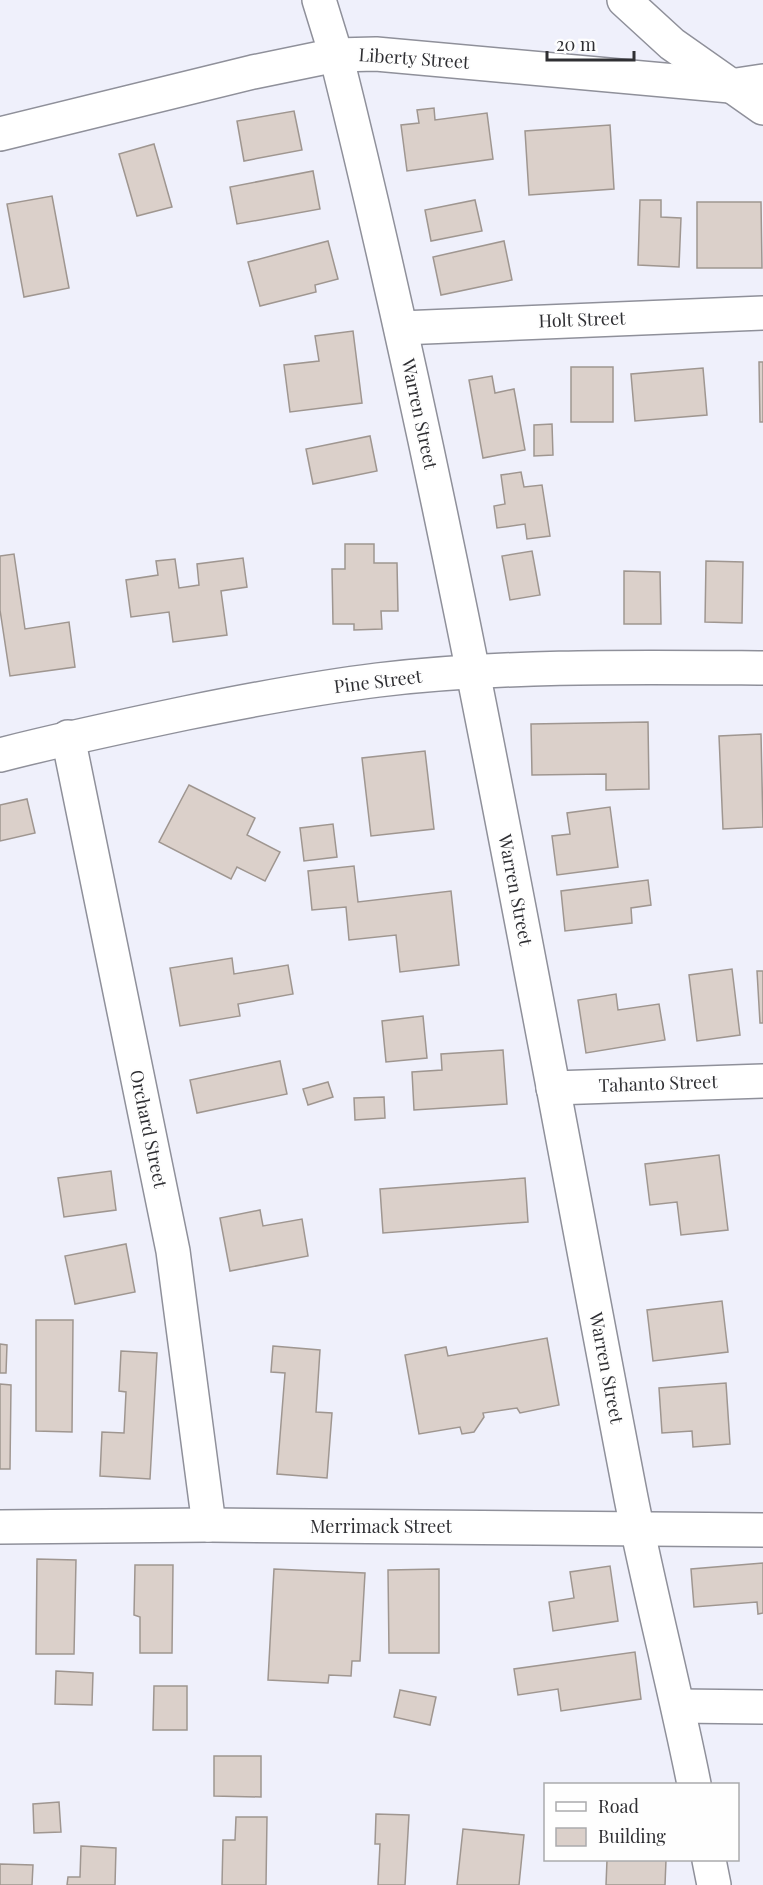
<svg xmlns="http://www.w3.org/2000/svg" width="763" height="1885" font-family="'Playfair Display',serif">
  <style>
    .building { fill: #dbd0ca; stroke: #9f9690; stroke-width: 1.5 }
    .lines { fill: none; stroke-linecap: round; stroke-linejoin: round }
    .minor-casing { stroke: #8f909a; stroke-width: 36 }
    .tertiary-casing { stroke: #8f909a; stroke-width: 36 }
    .minor { stroke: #fff; stroke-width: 33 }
    .tertiary { stroke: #fff; stroke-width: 33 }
    .labels { text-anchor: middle; stroke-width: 4.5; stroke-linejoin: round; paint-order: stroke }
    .street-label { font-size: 18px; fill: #2f2f33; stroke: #fefefe }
  </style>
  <rect width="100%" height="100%" fill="#eff0fb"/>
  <!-- building -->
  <g class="building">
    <polygon points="434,108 435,120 487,113 493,159 407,171 401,125 419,123 417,110"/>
    <polygon points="294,111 302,150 244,161 237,121"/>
    <polygon points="610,125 614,189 529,195 525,131"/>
    <polygon points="154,144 172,207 137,216 119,154"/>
    <polygon points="313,171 320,209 237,224 230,187"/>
    <polygon points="52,196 69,288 24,297 7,204"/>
    <polygon points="475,200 482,231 431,241 425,210"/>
    <polygon points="640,200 661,200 661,217 681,218 679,267 638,265"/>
    <polygon points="697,202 761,202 762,268 697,268"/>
    <polygon points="328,241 338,279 315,285 316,292 260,306 248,262"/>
    <polygon points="504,241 512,280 441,295 433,257"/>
    <polygon points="353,331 362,403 290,412 284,365 319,361 315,336"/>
    <polygon points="759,362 763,362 763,422 760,422"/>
    <rect x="571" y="367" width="42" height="55"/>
    <polygon points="703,368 707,415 635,421 631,374"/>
    <polygon points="492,376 495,393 514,389 525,450 483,458 469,380"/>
    <polygon points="552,424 553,455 534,456 534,425"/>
    <polygon points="370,436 377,471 313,484 306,449"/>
    <polygon points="521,472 524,487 542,485 550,536 527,539 525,524 497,528 494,506 505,504 501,475"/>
    <polygon points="345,544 374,544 374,563 397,563 398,611 381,611 382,629 354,630 354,624 333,624 332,569 345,569"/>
    <polygon points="532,551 540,595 510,600 502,556"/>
    <polygon points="14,554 25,629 69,622 75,667 10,676 0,610 0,556"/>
    <polygon points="243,558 247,587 221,591 227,635 173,642 169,612 131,617 126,580 158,575 156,561 175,559 179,588 199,585 197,564"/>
    <polygon points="706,561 743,562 742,623 705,622"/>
    <polygon points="624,571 660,572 661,624 624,624"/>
    <polygon points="648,722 649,789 606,790 606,774 532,775 531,724"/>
    <polygon points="761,734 763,827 723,829 719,736"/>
    <polygon points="425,751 434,829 371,836 362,758"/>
    <polygon points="189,785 255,818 247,835 280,852 265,881 237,867 231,879 159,842"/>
    <polygon points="27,799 35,833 0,841 0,805"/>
    <polygon points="610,807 618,867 557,875 552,836 570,834 567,813"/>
    <polygon points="333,824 337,857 304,861 300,828"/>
    <polygon points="354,866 358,902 451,891 459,965 400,972 396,935 349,940 346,907 312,910 308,871"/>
    <polygon points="648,880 651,905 631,908 632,923 565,931 561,891"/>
    <polygon points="232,958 234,974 288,965 293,994 238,1004 240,1016 180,1026 170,968"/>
    <polygon points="732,969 740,1035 697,1041 689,975"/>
    <polygon points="757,971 763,971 763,1023 760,1023"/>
    <polygon points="616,994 618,1010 659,1004 665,1040 586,1053 578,1000"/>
    <polygon points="423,1016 427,1058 386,1062 382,1021"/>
    <polygon points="503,1050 507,1104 414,1110 412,1072 442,1070 441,1054"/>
    <polygon points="280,1061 287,1094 197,1113 190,1080"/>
    <polygon points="328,1082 333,1097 308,1105 303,1089"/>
    <polygon points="384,1097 385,1118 355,1120 354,1098"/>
    <polygon points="719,1155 728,1230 681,1235 677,1202 650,1205 645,1164"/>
    <polygon points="111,1171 116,1210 64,1217 58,1178"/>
    <polygon points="525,1178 528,1222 383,1233 380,1189"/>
    <polygon points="260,1210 263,1226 302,1219 308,1256 230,1271 220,1218"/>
    <polygon points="126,1244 135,1292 75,1304 65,1256"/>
    <polygon points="722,1301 728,1352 653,1361 647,1310"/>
    <polygon points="36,1320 73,1320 72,1432 36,1431"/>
    <polygon points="547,1338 559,1405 520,1413 517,1408 483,1413 484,1417 474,1432 462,1434 460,1427 419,1434 405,1355 446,1347 448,1356"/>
    <polygon points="0,1344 7,1345 6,1373 0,1373"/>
    <polygon points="273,1346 320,1350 316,1412 332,1413 327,1478 277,1474 285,1373 271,1372"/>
    <polygon points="121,1351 157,1353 150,1479 100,1476 102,1432 124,1433 126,1392 119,1391"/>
    <polygon points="726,1383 730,1444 693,1447 692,1431 662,1433 659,1388"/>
    <polygon points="0,1384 11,1385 10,1469 0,1469"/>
    <polygon points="37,1559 76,1560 74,1654 36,1654"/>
    <polygon points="763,1563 763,1613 758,1614 757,1602 694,1607 691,1569"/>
    <polygon points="135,1565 173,1565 172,1653 140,1653 140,1617 134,1615"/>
    <polygon points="610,1566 618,1621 553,1631 549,1602 574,1598 570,1572"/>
    <polygon points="274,1569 365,1573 360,1661 352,1661 351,1676 329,1675 328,1683 268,1680"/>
    <polygon points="439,1569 439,1653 389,1653 388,1570"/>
    <polygon points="635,1652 641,1699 561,1711 558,1689 518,1695 514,1669"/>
    <polygon points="56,1671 93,1673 92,1705 55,1704"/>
    <polygon points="154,1686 187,1686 187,1730 153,1730"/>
    <polygon points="400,1690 436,1697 430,1725 394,1717"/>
    <polygon points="214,1756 261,1756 261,1797 214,1796"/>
    <polygon points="59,1802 61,1832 34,1833 33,1804"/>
    <polygon points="376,1814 409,1815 405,1885 378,1885 380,1844 375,1844"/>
    <polygon points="236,1817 267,1817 266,1885 222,1885 223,1840 235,1840"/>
    <polygon points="463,1829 524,1835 519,1885 457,1885"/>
    <polygon points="81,1846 116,1848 115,1885 67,1885 68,1877 80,1877"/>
    <polygon points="607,1860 666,1860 665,1885 606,1885"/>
    <polygon points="0,1864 33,1865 32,1885 0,1885"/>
  </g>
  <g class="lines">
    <defs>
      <g id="minor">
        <polyline points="624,0 672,44 763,108"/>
        <path d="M0,134L253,72L336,55C455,531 538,1016 631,1498C650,1594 675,1689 694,1784"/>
        <polyline points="401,328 763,313"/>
        <polyline points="68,737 173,1251 209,1525"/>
        <path d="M0,755C62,739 124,726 186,713C250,700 313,688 378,680C506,665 634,667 763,668"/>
        <polyline points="553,1088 763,1081"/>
        <polyline points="0,1527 209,1525 763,1530"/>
        <polyline points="678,1706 763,1707"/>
        <polyline points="709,1860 714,1885"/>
      </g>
      <polyline id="tertiary" points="319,0 336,55 376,54 730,86 763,81"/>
    </defs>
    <!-- minor casing -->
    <use href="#minor" class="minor-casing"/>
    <!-- tertiary casing -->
    <use href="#tertiary" class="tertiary-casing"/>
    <!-- minor -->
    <use href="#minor" class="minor"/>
    <!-- tertiary -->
    <use href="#tertiary" class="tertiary"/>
  </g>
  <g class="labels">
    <!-- street labels -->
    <g class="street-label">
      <text transform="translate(414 59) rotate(4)" y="6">Liberty Street</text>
      <text transform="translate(582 320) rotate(-2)" y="6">Holt Street</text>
      <text transform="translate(419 414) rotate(78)" y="6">Warren Street</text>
      <text transform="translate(378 682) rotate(-7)" y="6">Pine Street</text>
      <text transform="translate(515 890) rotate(79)" y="6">Warren Street</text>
      <text transform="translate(658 1084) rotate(-2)" y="6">Tahanto Street</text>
      <text transform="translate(148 1129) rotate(78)" y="6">Orchard Street</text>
      <text transform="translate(606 1368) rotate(79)" y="6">Warren Street</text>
      <text x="381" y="1533">Merrimack Street</text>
    </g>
  </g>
  <!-- legend -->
  <rect x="544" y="1783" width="195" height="78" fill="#fefefe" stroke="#ababad" stroke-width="1.5"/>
  <rect x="556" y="1802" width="30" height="9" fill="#ffffff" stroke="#ababad" stroke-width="1.5"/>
  <text x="598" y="1813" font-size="18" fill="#2f2f33">Road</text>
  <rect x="556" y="1828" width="30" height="18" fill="#dbd0ca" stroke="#ababad" stroke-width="1.5"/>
  <text x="598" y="1843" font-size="18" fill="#2f2f33">Building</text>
  <!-- scale -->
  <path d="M547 51v9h87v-9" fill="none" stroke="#2f2f33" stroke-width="3"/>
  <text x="556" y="51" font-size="18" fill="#2f2f33" stroke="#fefefe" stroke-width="4.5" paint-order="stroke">20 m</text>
</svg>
